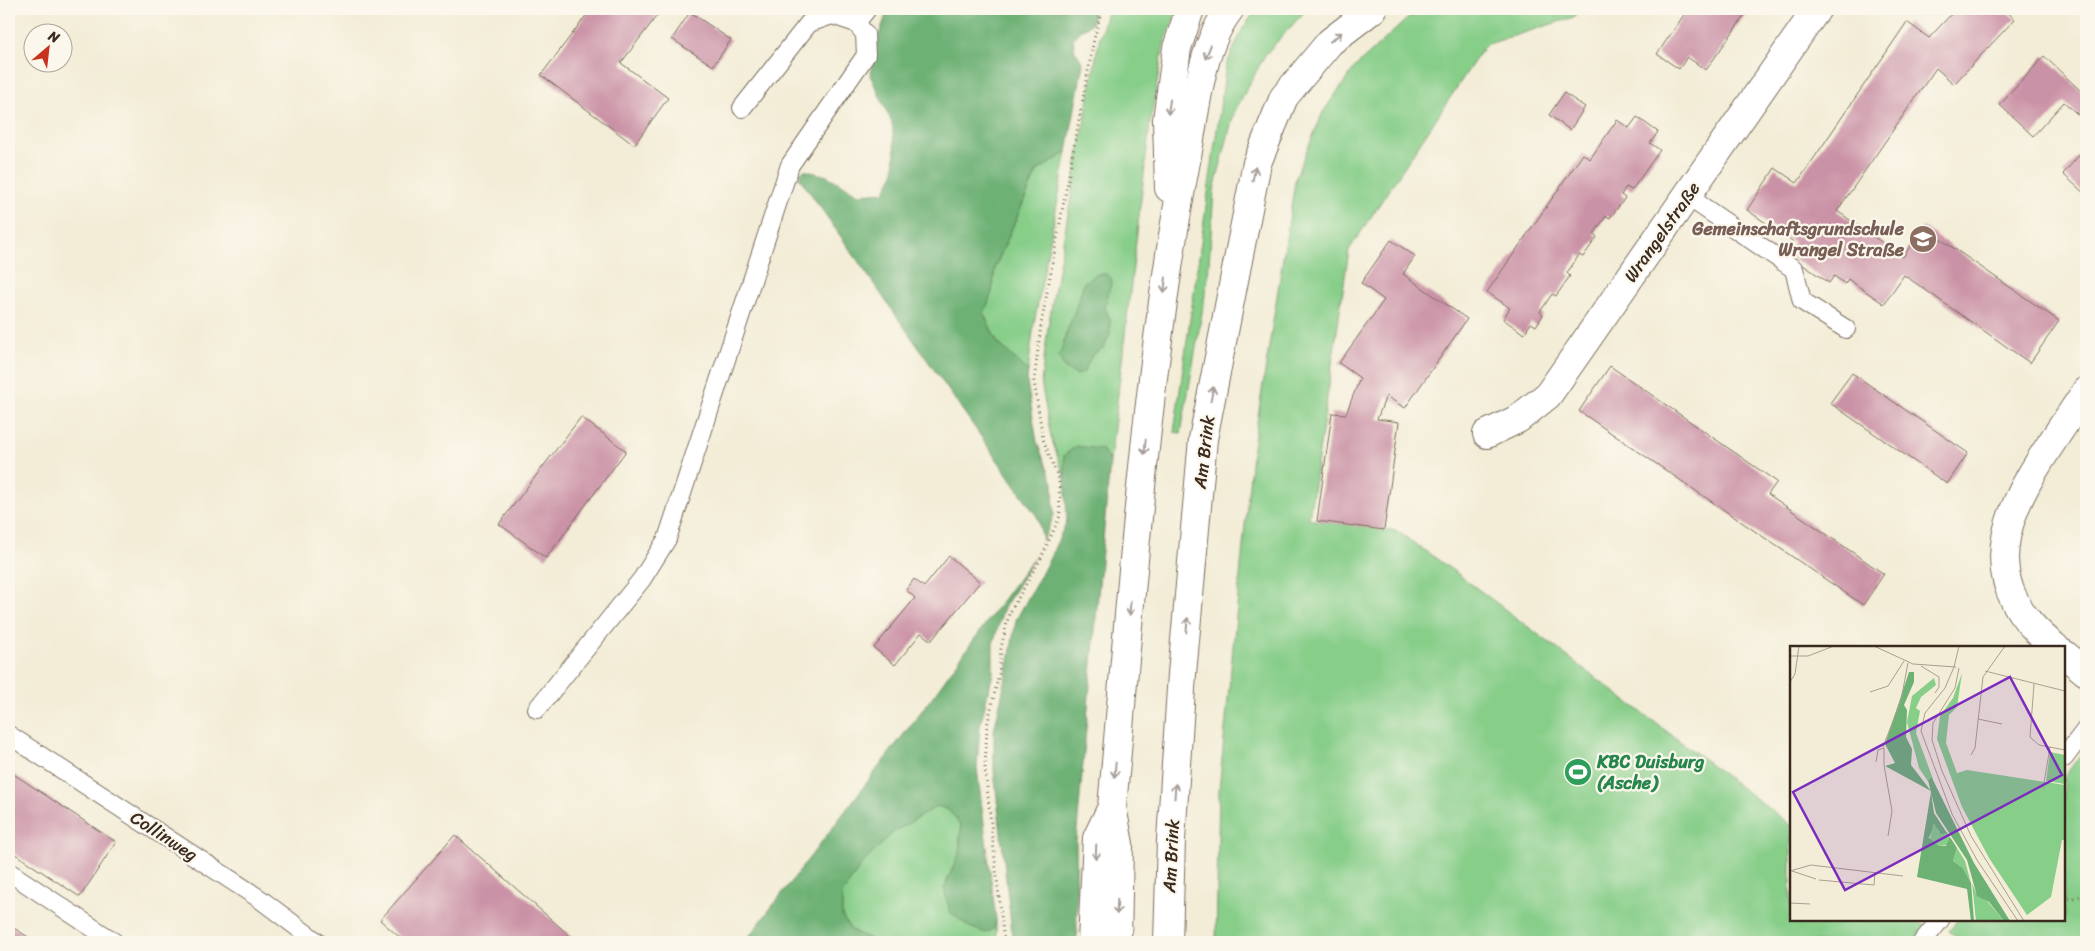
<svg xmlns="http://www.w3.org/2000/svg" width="2095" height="951" font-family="Sriracha,sans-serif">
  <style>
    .green { fill: #87ce89; stroke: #617c54; fill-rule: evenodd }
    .forest { fill: #6db175; stroke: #546e4a }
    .building { fill: #ca92a6 }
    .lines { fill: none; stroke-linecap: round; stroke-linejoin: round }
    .lane-casing { stroke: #7b6e5f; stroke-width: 20 }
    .street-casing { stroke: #7b6e5f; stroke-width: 30 }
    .highway-casing { stroke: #7b6e5f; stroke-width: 30 }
    .path { stroke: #7b6e5f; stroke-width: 3; stroke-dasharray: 1 4; stroke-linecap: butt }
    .lane { stroke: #fff; stroke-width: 18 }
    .street { stroke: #fff; stroke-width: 28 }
    .highway { stroke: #fff; stroke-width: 28 }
    .oneway { stroke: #a79f9a }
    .labels { text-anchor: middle; stroke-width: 4.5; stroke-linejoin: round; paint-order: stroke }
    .education-label { font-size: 18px; font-weight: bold; fill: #785e54; stroke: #fbf7ec; text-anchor: end }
    .street-label { font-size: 18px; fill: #3b2a1e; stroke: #fbf7ec }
    .leisure-label { font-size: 18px; font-weight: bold; fill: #27864d; stroke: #fbf7ec; text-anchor: start }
    .inset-road { fill: none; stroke: #a99f8d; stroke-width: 1 }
    .view { fill: #7b2cbf; fill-opacity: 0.15; stroke: #7b2cbf; stroke-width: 2.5 }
    .inset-edge { fill: none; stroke: #3b2a1e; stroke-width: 2.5 }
  </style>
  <rect width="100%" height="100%" fill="#fbf7ec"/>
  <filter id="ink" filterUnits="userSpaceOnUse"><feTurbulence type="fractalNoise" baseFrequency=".02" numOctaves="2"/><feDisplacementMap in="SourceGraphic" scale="10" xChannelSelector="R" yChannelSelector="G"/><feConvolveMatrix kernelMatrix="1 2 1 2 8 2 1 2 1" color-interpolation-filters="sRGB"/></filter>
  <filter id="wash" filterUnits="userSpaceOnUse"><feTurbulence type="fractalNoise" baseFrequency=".0096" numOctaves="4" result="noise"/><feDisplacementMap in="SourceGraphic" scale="20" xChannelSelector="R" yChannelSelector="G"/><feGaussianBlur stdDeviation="1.12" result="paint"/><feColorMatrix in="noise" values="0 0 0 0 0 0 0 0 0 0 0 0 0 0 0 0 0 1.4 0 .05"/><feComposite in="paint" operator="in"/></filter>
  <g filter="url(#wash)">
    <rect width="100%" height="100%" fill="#f3edd7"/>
    <!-- green -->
    <g class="green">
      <path d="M1108,9H1178L1164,44L1150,123L1110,462L1102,449L1064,455L1065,479L1051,437L1041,382L1048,327L1099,40ZM1111,279L1105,308L1110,319L1104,347L1092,355L1065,336L1077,308L1084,282Z"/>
      <polygon points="1257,9 1307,9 1265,55 1234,113 1214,190 1208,278 1181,433 1174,432 1226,66 1243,28"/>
      <polygon points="1428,9 1580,9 1574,17 1485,45 1349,250 1309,519 1397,531 1458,574 1791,825 1791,920 1917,920 1947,942 1216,942 1219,790 1252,454 1296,176 1323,112 1355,67 1408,18"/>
      <polygon points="1067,152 1034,324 1028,371 997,342 984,314 992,292 995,268 1037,171"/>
      <polygon points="2086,747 2086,942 1963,942 1949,931 1957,920 2064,920 2064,777"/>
      <polygon points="937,806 949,809 961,826 959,854 944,888 994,929 996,919 997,942 876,942 851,930 842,916 842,894 861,865 892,833"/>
    </g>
    <!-- forest -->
    <g class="forest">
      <polygon points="888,9 1095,9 1091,24 1081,30 1073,39 1075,51 1083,63 1067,152 1037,171 995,267 992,292 984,314 997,342 1028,371 1027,382 1037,442 1053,483 1054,515 1043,541 1038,518 799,177 804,170 827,176 859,194 884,192 894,174 895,154 892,123 870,75 879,35"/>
      <path d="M1096,274H1106L1112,279L1105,308L1110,319V334L1104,347L1092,355L1084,372L1077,375L1065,369L1059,357C1066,331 1077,308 1084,282Z"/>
      <polygon points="1077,446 1102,449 1110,462 1076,841 1077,942 1013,942 994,771 994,730 1007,673 1016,620 1049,560 1067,521 1064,455"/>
      <polygon points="1035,556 1003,610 993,644 993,673 980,726 977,768 996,919 994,929 986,933 969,927 950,912 944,888 959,854 961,826 949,810 937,806 892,833 861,865 842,894 842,916 851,930 876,942 745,942 930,700"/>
    </g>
    <g id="blocks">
      <!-- building -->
      <g class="building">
        <polygon points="591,9 662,9 621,63 668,98 634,145 541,75"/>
        <polygon points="1688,9 1749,9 1706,70 1687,57 1679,69 1657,54"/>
        <polygon points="1956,9 2004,9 2015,19 1954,84 1936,68 1837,211 1903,257 1923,227 2059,321 2030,363 1904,275 1884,304 1848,279 1845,284 1834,276 1829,283 1786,253 1794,242 1747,210 1775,168 1797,183 1907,22 1929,38"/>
        <polygon points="690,12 731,40 713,66 672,39"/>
        <polygon points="2044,56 2086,96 2086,122 2064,102 2033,136 2000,105"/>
        <polygon points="1564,93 1585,107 1570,130 1549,115"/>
        <polygon points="1637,117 1658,132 1650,143 1660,150 1632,190 1626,187 1621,195 1625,198 1610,218 1606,216 1594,234 1597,237 1583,257 1579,255 1567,273 1570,276 1556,296 1552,294 1540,312 1543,315 1536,326 1531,323 1524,334 1503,319 1510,308 1487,292 1583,154 1590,159 1617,120 1629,128"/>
        <polygon points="2086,147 2086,195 2063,174"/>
        <polygon points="1391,240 1415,256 1403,274 1467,319 1405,408 1386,396 1377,419 1399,422 1384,530 1317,521 1332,413 1346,414 1360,378 1339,363 1384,300 1361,283"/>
        <polygon points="1610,366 1777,482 1768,494 1884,574 1863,605 1579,411"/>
        <polygon points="1852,373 1968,453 1947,484 1830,403"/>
        <polygon points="581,417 626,451 546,558 499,524"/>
        <polygon points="949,556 980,582 931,641 921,633 895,665 874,648 915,598 906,590 914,579 924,587"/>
        <polygon points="9,771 116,842 80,897 9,850"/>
        <polygon points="455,835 577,942 405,942 380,920"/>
        <polygon points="9,925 36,942 9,942"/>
      </g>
    </g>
  </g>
  <g filter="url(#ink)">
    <use href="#blocks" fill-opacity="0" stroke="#7b6e5f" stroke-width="1"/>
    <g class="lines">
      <defs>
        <g id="lane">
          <polyline points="856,23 867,9"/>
          <polyline points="1687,196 1794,269 1802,301 1846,329"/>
          <polyline points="537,709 642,579 667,539 790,165 866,55 865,34 856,23 832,15 809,23 742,108"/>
          <polyline points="9,735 260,899 317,942"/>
          <polyline points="2064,758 2086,729"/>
          <polyline points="9,872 114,942"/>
          <polyline points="1922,942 1940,920"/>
        </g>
        <g id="street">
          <polyline points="1487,434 1518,419 1548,395 1817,9"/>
          <path d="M2055,647C1949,564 2033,474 2086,391"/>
          <polyline points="2064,654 2086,672"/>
        </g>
        <g id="highway">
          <polyline points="1169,188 1167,120 1177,48 1190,9"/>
          <polyline points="1092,942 1097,838 1112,807"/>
          <path d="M1117,942L1119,844L1112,807C1132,589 1146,370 1187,156C1196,109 1200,47 1230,9"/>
          <polyline points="1168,942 1171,840 1182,674 1203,439 1257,163 1284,97 1330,42 1373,9"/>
        </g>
      </defs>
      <!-- lane casing -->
      <use href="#lane" class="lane-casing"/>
      <!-- street casing -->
      <use href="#street" class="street-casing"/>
      <!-- highway casing -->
      <use href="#highway" class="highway-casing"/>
      <!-- path -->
      <g class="path">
        <polyline points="2064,900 2086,895"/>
        <polyline points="1004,942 985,769 987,726 999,674 1001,648 1009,614 1041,558 1060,516 1059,480 1043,439 1034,381 1041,325 1094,39 1102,9"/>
      </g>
      <!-- lane -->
      <use href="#lane" class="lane"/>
      <!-- street -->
      <use href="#street" class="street"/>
      <!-- highway -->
      <use href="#highway" class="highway"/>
    </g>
    <!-- one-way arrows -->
    <defs><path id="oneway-shaft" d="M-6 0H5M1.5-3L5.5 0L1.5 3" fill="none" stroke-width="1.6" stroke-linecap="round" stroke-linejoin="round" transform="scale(1.25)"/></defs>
    <g class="oneway">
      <use href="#oneway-shaft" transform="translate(1336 37) rotate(-38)"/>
      <use href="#oneway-shaft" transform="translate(1208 52) rotate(112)"/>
      <use href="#oneway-shaft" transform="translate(1169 107) rotate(98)"/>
      <use href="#oneway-shaft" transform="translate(1254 174) rotate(-78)"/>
      <use href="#oneway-shaft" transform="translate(1165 285) rotate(97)"/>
      <use href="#oneway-shaft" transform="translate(1212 394) rotate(-79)"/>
      <use href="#oneway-shaft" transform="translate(1145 447) rotate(95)"/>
      <use href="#oneway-shaft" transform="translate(1130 608) rotate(95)"/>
      <use href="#oneway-shaft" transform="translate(1187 625) rotate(-85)"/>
      <use href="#oneway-shaft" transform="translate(1115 770) rotate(95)"/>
      <use href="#oneway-shaft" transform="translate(1175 791) rotate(-86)"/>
      <use href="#oneway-shaft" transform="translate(1096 852) rotate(92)"/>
      <use href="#oneway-shaft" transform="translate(1117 907) rotate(92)"/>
    </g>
  </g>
  <!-- icons -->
  <defs>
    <symbol id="school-disc" viewBox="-11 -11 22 22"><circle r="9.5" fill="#8d6e63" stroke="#fbf7ec"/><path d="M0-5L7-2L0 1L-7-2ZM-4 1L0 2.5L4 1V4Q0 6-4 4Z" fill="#fff"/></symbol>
    <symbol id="stadium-disc" viewBox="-11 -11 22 22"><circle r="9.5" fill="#2e9e5b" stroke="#fbf7ec"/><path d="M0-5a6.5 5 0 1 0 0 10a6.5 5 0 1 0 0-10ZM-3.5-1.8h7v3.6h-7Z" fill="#fff"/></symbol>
  </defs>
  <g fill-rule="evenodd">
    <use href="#school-disc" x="1907" y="223" width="32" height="32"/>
    <use href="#stadium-disc" x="1562" y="756" width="32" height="32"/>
  </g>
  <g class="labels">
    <!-- education labels -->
    <g class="education-label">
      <text x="1904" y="235">Gemeinschaftsgrundschule<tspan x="1904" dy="21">Wrangel Straße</tspan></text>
    </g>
    <!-- street labels -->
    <g class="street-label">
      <text transform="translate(1662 232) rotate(-55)" y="6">Wrangelstraße</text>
      <text transform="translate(1204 452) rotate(-83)" y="6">Am Brink</text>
      <text transform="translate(164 836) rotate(33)" y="6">Collinweg</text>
      <text transform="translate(1171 856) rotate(-87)" y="6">Am Brink</text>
    </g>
    <!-- leisure labels -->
    <g class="leisure-label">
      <text x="1597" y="768">KBC Duisburg<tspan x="1597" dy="21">(Asche)</tspan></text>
    </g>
  </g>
  <!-- overview -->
  <g transform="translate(1790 646)">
    <rect width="275" height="275" fill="#f3edd7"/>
    <path d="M172,27L167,61L159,69L156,97L167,127L177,124L275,139V194H272L261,251L237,269L199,212L172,161L147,93L150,70L163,52ZM144,32L146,39L131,51L126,62L130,65L126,87L143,133L138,134L139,137L129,122L117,76L122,50ZM260,106L275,109V138L256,135ZM146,177L149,186H157L160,191L158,199L149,200L140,194L141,183ZM167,202L175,215L181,237L173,222L163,215ZM182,237L186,247L198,256L214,275H186Z" fill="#87ce89"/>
    <path d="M119,26H124V36L114,59L117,64L116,91L122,103L121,119L141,145L95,120L105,117L95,98ZM142,132L184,217L220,275H214L199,256L187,250L177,214L146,167L138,134ZM141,146L144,167L157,187L151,188L144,178L139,192L149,200H156L160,191L167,202L163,215L173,222L181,237L184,275H181L177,243L127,231Z" fill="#6db175"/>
    <path class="inset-road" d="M84,0L123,18L166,21M0,10H18L44,0M131,20L149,31V41L145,47M164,21L169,0M164,21L155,42L135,67L131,85L162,168L187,214L228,275M169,22L165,42L143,77L142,94L152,125L181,190L234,275M195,25L275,45M0,36L5,28L9,0M244,38L240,91L249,99L275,104M80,46L98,40L114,15M188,73L212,78M93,101L111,54L118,17M181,109L185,102L193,31L215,0M86,116L88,104L94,102V119L102,165L98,190M253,143L260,101M0,225L21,219L113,230M2,225L26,233M29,234L84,239L85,226M0,257L20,258"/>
    <path class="view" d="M220,31L272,129L55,244L3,146Z"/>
    <rect width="275" height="275" class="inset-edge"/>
  </g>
  <!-- margin -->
  <rect width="2095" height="951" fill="none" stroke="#fbf7ec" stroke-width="30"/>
  <!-- north arrow -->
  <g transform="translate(48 48) rotate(28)"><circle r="24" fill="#fbf7ec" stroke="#aea59a"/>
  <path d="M0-4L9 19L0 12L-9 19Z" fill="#c8321e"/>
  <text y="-8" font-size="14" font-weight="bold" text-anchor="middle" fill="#3b2a1e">N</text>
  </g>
</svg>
